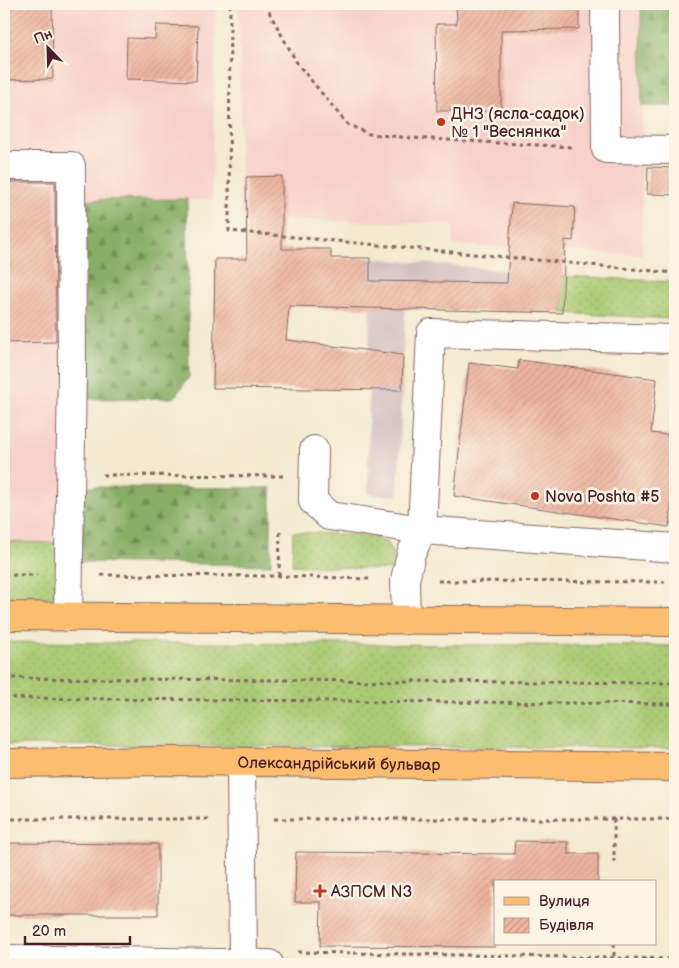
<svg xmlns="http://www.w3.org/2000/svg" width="679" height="968" font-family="'Balsamiq Sans',sans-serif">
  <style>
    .built { fill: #f7d1c9 }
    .industrial { fill: #d2bfc1 }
    .grass { fill: url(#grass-dots); stroke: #7a7550 }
    .forest { fill: url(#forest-firs); stroke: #686748 }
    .building { fill: url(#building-hatch) }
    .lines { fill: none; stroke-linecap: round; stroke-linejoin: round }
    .minor-casing { stroke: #856665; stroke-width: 30 }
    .major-casing { stroke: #856665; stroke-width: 30 }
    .path { stroke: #856665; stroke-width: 3; stroke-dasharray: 4 4; stroke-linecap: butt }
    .minor { stroke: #fff; stroke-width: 28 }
    .major { stroke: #fbbe6e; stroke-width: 28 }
    .poi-dot { fill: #c8321e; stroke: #fcf5e5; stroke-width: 2 }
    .labels { text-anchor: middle; stroke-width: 5; stroke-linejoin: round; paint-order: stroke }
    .poi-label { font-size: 16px; fill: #4a1f2b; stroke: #fcf5e5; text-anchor: start }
    .street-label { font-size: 16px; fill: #4a1f2b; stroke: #fcf5e5 }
  </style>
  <defs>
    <pattern id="grass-dots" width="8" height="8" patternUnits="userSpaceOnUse" patternTransform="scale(1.25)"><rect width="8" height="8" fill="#aacb74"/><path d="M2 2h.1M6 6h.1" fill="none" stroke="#94ae65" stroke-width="1.8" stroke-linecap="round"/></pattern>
    <pattern id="forest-firs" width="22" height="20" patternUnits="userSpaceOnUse" patternTransform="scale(1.25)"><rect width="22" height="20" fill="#87af66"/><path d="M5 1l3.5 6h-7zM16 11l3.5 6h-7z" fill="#708e54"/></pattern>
    <pattern id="building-hatch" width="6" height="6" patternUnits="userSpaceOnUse" patternTransform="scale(1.25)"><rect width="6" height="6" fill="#edb49f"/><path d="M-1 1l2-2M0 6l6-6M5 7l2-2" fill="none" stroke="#cd9a89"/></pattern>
  </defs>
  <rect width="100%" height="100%" fill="#fcf5e5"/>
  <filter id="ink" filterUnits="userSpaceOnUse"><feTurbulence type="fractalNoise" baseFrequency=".02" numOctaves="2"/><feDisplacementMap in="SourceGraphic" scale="10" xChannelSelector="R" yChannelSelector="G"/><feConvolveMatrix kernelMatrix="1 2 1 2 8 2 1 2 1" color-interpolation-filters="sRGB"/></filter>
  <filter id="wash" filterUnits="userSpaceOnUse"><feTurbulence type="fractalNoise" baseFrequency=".0096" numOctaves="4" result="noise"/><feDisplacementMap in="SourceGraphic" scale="20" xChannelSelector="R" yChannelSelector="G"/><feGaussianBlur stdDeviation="1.12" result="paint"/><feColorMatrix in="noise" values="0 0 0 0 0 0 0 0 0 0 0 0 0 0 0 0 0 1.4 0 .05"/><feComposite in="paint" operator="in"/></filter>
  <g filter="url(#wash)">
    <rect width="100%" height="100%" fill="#f3ead0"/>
    <!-- built -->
    <g class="built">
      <polygon points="4,4 216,4 212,200 85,200 84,371 58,543 4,542"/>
      <polygon points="239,4 675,4 675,106 642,106 642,255 453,245 453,224 241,218"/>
    </g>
    <!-- industrial -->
    <polygon class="industrial" points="370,258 563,276 562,313 405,309 398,496 368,494"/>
    <!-- grass -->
    <g class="grass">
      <polygon points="563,276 675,282 675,319 562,313"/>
      <polygon points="675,478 675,528 669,527"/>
      <polygon points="293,532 372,536 388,543 394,559 394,570 292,565"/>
      <polygon points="4,542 58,543 55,596 47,597 4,596"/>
      <polygon points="4,642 675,646 675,748 4,745"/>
    </g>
    <!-- forest -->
    <g class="forest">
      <polygon points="641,4 675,4 675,106 642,106"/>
      <polygon points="187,199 189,377 174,398 84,399 85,200"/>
      <polygon points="83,487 271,488 271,565 82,562"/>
    </g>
    <g id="blocks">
      <!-- building -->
      <g class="building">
        <polygon points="4,4 52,4 53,79 4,80"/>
        <polygon points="456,4 579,4 579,29 501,30 501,111 437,111 436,24 457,24"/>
        <polygon points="156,25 198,26 196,81 126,79 127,38 155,39"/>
        <polygon points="648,167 675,168 675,195 647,194"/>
        <polygon points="282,176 282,249 331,249 331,258 370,258 370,281 507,283 512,203 575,207 573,241 565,240 562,313 289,306 286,340 403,355 402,390 213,388 215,259 247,259 246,177"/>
        <polygon points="4,182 55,182 56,342 4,343"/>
        <polygon points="519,360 657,379 651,433 675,436 675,471 669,527 454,496 469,363 518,369"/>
        <polygon points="515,841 568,842 568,854 598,854 598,882 495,882 495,947 320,946 321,902 295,902 296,852 514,854"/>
        <polygon points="4,843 158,844 158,915 4,915"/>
      </g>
    </g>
  </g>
  <g filter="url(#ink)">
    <use href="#blocks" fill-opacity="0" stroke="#856665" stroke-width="1"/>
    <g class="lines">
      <defs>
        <g id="minor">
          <polyline points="605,4 606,149 675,150"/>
          <polyline points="4,166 71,166 72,371 68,617"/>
          <polyline points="314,450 313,501 329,516 422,530 675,548"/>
          <polyline points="406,620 405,580 411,554 422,530 431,333 675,339"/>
          <polyline points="241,762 243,964"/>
          <polyline points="4,959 269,964"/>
        </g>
        <g id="major">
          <polyline points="4,616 675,622"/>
          <path id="s1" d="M4,763L174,761L675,767"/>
        </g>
      </defs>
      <!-- minor casing -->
      <use href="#minor" class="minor-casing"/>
      <!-- major casing -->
      <use href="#major" class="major-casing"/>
      <!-- path -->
      <g class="path">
        <polyline points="230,4 229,231 675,273"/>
        <polyline points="266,4 270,14 297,63 347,124 369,134 411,138 573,147"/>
        <polyline points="103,475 283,476"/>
        <polyline points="4,575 37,575"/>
        <polyline points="101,575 279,576 372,579"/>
        <polyline points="279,576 280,530"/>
        <polyline points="438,581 665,582"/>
        <polyline points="4,678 675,683"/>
        <polyline points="4,698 675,704"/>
        <polyline points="4,819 211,819"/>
        <polyline points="274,819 675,819"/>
        <polyline points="614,863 614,819"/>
        <polyline points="614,944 614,958"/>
        <polyline points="298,952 675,959"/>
      </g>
      <!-- minor -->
      <use href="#minor" class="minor"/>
      <!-- major -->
      <use href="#major" class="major"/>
    </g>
  </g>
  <!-- markers -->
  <g class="poi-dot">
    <circle cx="441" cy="122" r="5"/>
    <circle cx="535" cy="496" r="5"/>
    <path d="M317.5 883.5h5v5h5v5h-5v5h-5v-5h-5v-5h5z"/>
  </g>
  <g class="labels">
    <!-- poi labels -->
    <g class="poi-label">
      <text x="451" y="119">ДНЗ (ясла-садок)<tspan x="451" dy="18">№ 1 "Веснянка"</tspan></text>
      <text x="545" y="502">Nova Poshta #5</text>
      <text x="331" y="897">АЗПСМ N3</text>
    </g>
    <!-- street labels -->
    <g class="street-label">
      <text dy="6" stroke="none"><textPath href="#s1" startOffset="335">Олександрійський бульвар</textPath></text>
    </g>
  </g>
  <!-- margin -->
  <rect width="679" height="968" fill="none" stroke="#fcf5e5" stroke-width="20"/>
  <!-- legend -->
  <rect x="494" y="880" width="162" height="65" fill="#fcf5e5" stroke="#b59f9b"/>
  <rect x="504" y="897" width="25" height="8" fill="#fbbe6e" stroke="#b59f9b"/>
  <text x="539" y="906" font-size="15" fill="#4a1f2b">Вулиця</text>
  <rect x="504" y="918" width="25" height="15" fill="url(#building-hatch)" stroke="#b59f9b"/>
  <text x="539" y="930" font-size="15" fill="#4a1f2b">Будівля</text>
  <!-- north arrow -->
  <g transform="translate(48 48) rotate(337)" stroke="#fcf5e5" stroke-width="4" paint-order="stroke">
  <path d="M0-4L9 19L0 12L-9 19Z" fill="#4a1f2b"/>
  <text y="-8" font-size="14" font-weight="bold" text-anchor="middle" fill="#4a1f2b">Пн</text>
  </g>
  <!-- scale -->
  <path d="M25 936v8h105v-8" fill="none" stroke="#4a1f2b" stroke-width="2.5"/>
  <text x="32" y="936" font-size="15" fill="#4a1f2b" stroke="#fcf5e5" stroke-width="4" paint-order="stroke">20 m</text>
</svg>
